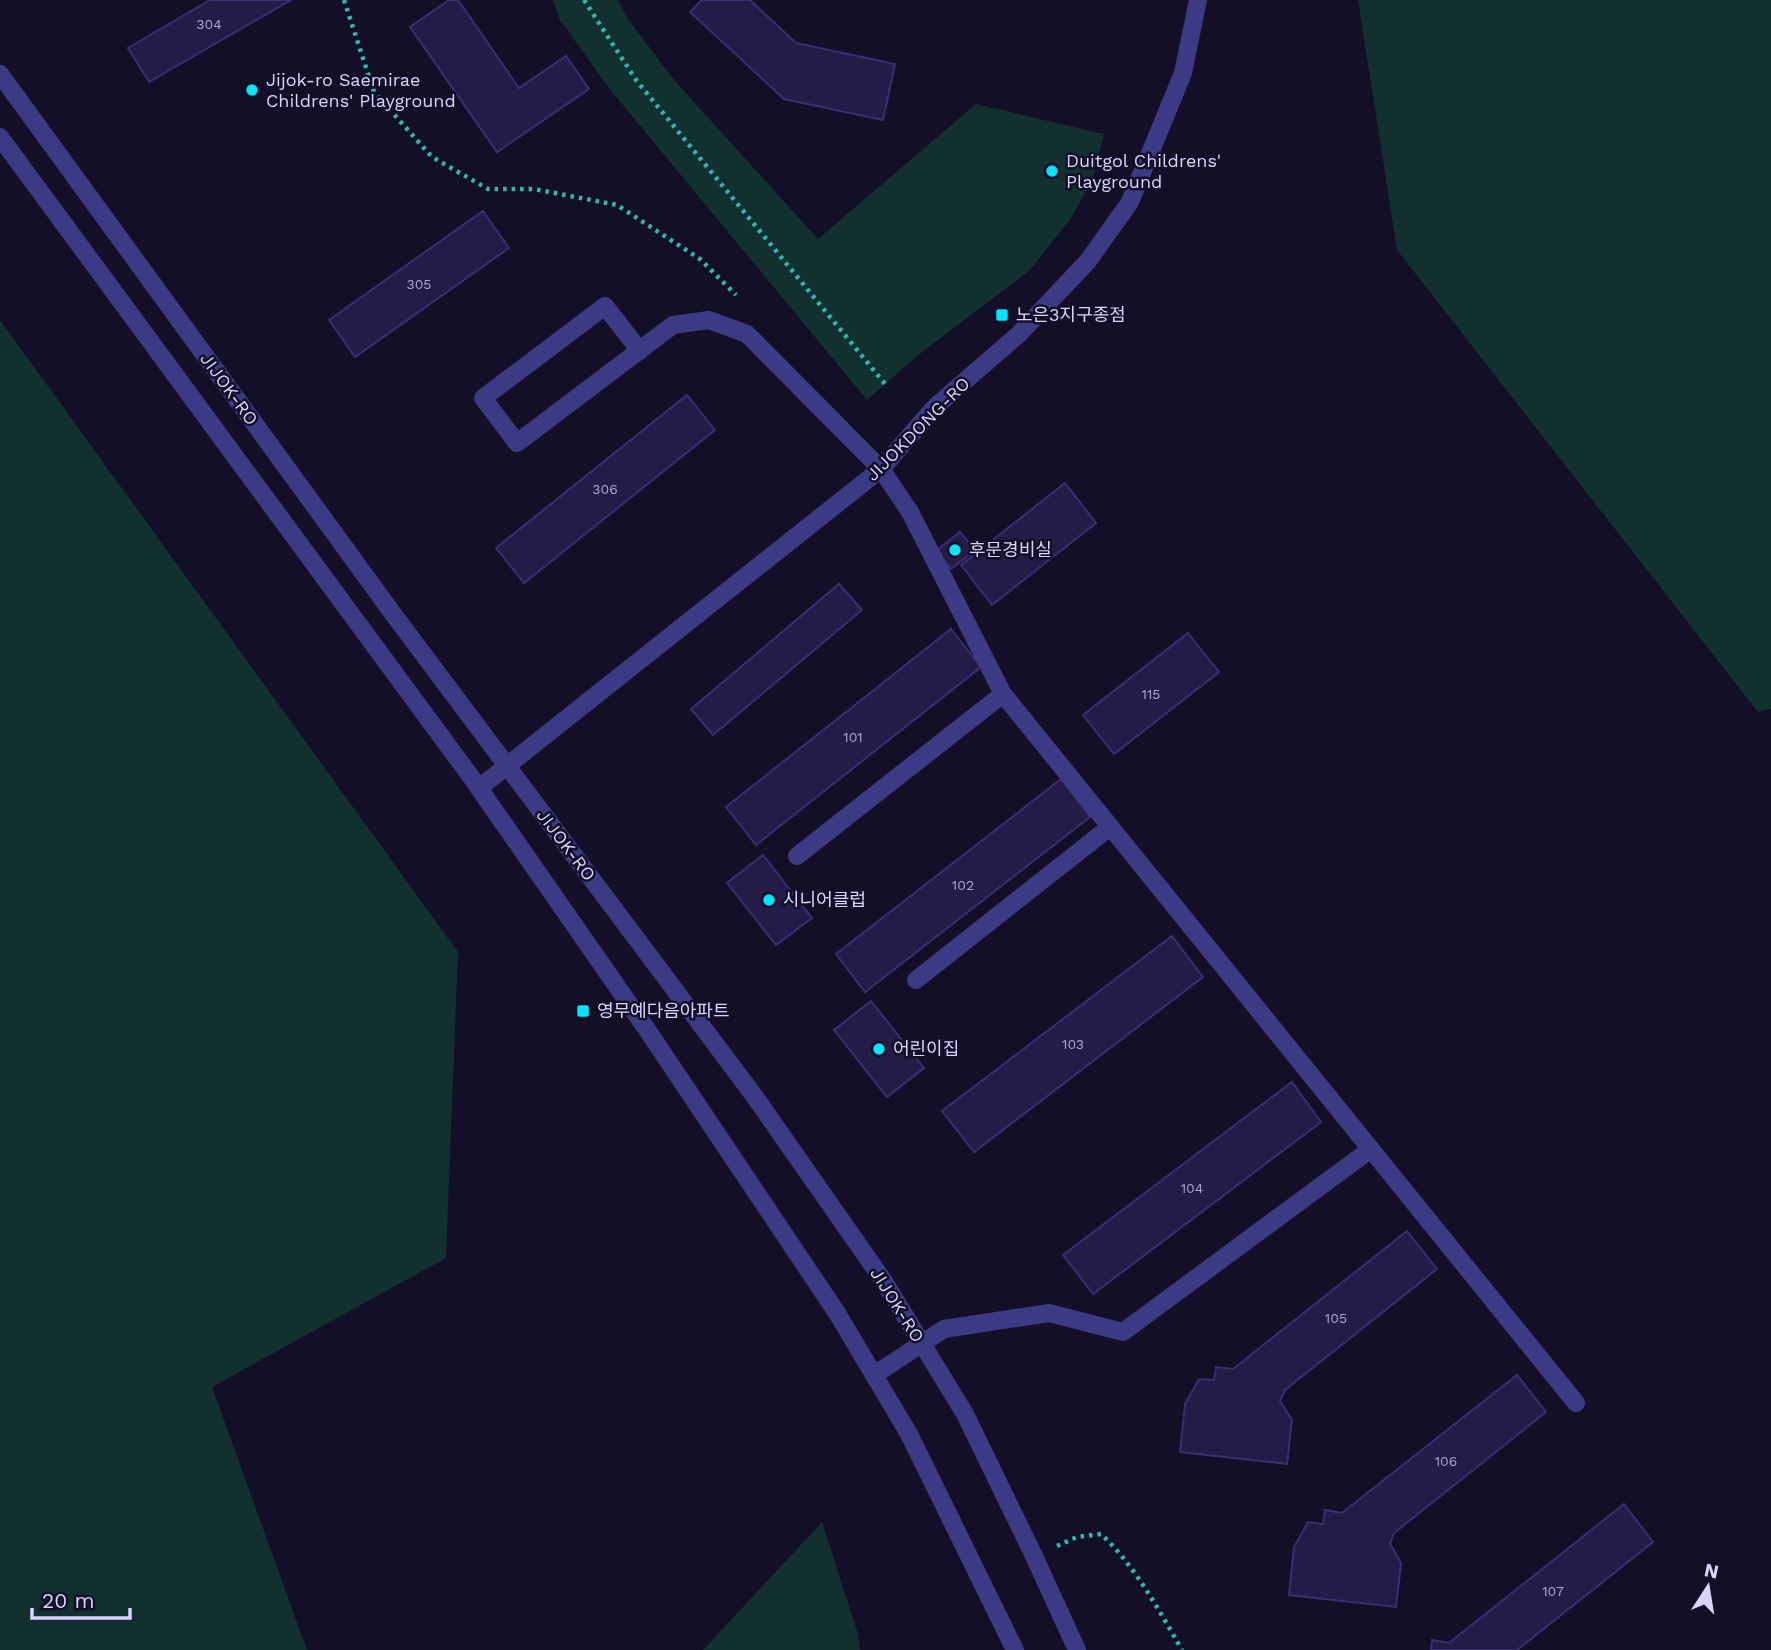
<svg xmlns="http://www.w3.org/2000/svg" width="1771" height="1650" font-family="'Work Sans','Noto Sans KR',sans-serif">
  <style>
    .green { fill: #12302f }
    .building { fill: #241b47; stroke: #3b2d73; stroke-width: 2 }
    .lines { fill: none; stroke-linecap: round; stroke-linejoin: round }
    .path { stroke: #2fb8b0; stroke-width: 4.5; stroke-dasharray: 3.5 5; stroke-linecap: butt }
    .service { stroke: #3d3a85; stroke-width: 18 }
    .minor { stroke: #3d3a85; stroke-width: 18 }
    .poi-dot { fill: #00e5ff; stroke: #130f26; stroke-width: 2.5 }
    .labels { text-anchor: middle; stroke-width: 5; stroke-linejoin: round; paint-order: stroke }
    .number-label { font-size: 14px; fill: #aca6d1 }
    .poi-label { font-size: 18px; fill: #d9d4ff; stroke: #130f26; text-anchor: start }
    .street-label { font-size: 18px; fill: #d9d4ff; stroke: #130f26 }
  </style>
  <rect width="100%" height="100%" fill="#130f26"/>
  <!-- green -->
  <g class="green">
    <polygon points="553,0 618,0 627,18 675,81 818,239 976,104 1104,134 1092,181 1071,218 1030,270 917,356 867,400 608,87 560,20"/>
    <polygon points="1358,0 1771,0 1771,709 1758,712 1397,250"/>
    <polygon points="0,320 458,952 446,1258 212,1387 307,1650 0,1650"/>
    <polygon points="822,1522 858,1634 860,1650 703,1650"/>
  </g>
  <!-- building -->
  <g class="building">
    <polygon points="210,0 291,0 149,82 128,48"/>
    <polygon points="449,0 458,0 519,88 566,56 589,89 497,152 410,27"/>
    <polygon points="702,0 750,0 796,43 895,64 883,120 784,99 690,12"/>
    <polygon points="483,211 509,248 355,357 329,320"/>
    <polygon points="687,395 715,430 524,583 496,548"/>
    <polygon points="1065,483 1096,523 992,605 961,565"/>
    <polygon points="960,532 975,550 951,569 936,551"/>
    <polygon points="839,584 862,610 713,735 691,709"/>
    <polygon points="951,629 981,667 756,845 726,807"/>
    <polygon points="1188,633 1219,672 1114,754 1083,715"/>
    <polygon points="1061,779 1090,817 865,992 836,954"/>
    <polygon points="763,855 812,918 776,945 727,883"/>
    <polygon points="1172,936 1203,977 974,1152 942,1111"/>
    <polygon points="871,1001 924,1068 887,1097 834,1030"/>
    <polygon points="1292,1082 1321,1122 1093,1294 1063,1255"/>
    <polygon points="1407,1231 1437,1269 1285,1390 1280,1401 1292,1420 1287,1464 1180,1452 1185,1404 1199,1379 1214,1380 1216,1367 1233,1369"/>
    <polygon points="1517,1375 1546,1412 1394,1533 1390,1544 1401,1563 1396,1607 1289,1595 1294,1547 1308,1522 1323,1524 1325,1510 1342,1513"/>
    <polygon points="1624,1504 1653,1542 1517,1650 1431,1650 1432,1640 1449,1643"/>
  </g>
  <g class="lines">
    <!-- path -->
    <g class="path">
      <polyline points="344,0 374,92 432,157 488,189 534,189 617,205 700,259 736,295"/>
      <polyline points="584,0 636,80 885,384"/>
      <path d="M1057,1546L1077,1537L1101,1534C1136,1567 1158,1609 1182,1650"/>
    </g>
    <!-- service -->
    <g class="service">
      <polyline points="640,351 605,306 483,398 517,443 673,325 709,320 747,334 881,469"/>
      <polyline points="910,512 1003,694 1576,1403"/>
      <polyline points="797,856 1003,694"/>
      <polyline points="916,980 1110,827"/>
      <polyline points="874,1375 944,1329 1049,1313 1123,1332 1371,1149"/>
    </g>
    <!-- minor -->
    <g class="minor">
      <polyline points="0,74 391,611 755,1097 883,1280 965,1414 1034,1556 1077,1650"/>
      <polyline points="0,137 474,781 648,1031 837,1313 909,1434 1015,1650"/>
      <polyline points="881,469 910,512"/>
      <polyline points="479,788 881,469 935,407 1019,334 1088,261 1130,202 1183,73 1198,0"/>
    </g>
  </g>
  <!-- markers -->
  <g class="poi-dot">
    <circle cx="252" cy="90" r="7"/>
    <circle cx="1052" cy="171" r="7"/>
    <rect x="995" y="308" width="14" height="14" rx="3.5"/>
    <circle cx="955" cy="550" r="7"/>
    <circle cx="769" cy="900" r="7"/>
    <rect x="576" y="1004" width="14" height="14" rx="3.5"/>
    <circle cx="879" cy="1049" r="7"/>
  </g>
  <g class="labels">
    <!-- number labels -->
    <g class="number-label">
      <text x="209" y="29">304</text>
      <text x="419" y="289">305</text>
      <text x="605" y="494">306</text>
      <text x="1151" y="699">115</text>
      <text x="853" y="742">101</text>
      <text x="963" y="890">102</text>
      <text x="1073" y="1049">103</text>
      <text x="1192" y="1193">104</text>
      <text x="1336" y="1323">105</text>
      <text x="1446" y="1466">106</text>
      <text x="1553" y="1596">107</text>
    </g>
    <!-- poi labels -->
    <g class="poi-label">
      <text x="266" y="86">Jijok-ro Saemirae<tspan x="266" dy="21">Childrens' Playground</tspan></text>
      <text x="1066" y="167">Duitgol Childrens'<tspan x="1066" dy="21">Playground</tspan></text>
      <text x="1016" y="321">노은3지구종점</text>
      <text x="969" y="556">후문경비실</text>
      <text x="783" y="906">시니어클럽</text>
      <text x="597" y="1017">영무예다음아파트</text>
      <text x="893" y="1055">어린이집</text>
    </g>
    <!-- street labels -->
    <g class="street-label">
      <text transform="translate(229 389) rotate(54)" y="6">JIJOK-RO</text>
      <text transform="translate(918 429) rotate(-45)" y="6">JIJOKDONG-RO</text>
      <text transform="translate(566 845) rotate(53)" y="6">JIJOK-RO</text>
      <text transform="translate(897 1305) rotate(58)" y="6">JIJOK-RO</text>
    </g>
  </g>
  <!-- north arrow -->
  <g transform="translate(1708 1587) rotate(12)" stroke="#130f26" stroke-width="5" paint-order="stroke">
  <path d="M0-5L12 26L0 18L-12 26Z" fill="#d9d4ff"/>
  <text y="-10" font-size="19" font-weight="bold" text-anchor="middle" fill="#d9d4ff">N</text>
  </g>
  <!-- scale -->
  <path d="M32 1608v10h98v-10" fill="none" stroke="#d9d4ff" stroke-width="3.5"/>
  <text x="42" y="1608" font-size="21" fill="#d9d4ff" stroke="#130f26" stroke-width="5" paint-order="stroke">20 m</text>
</svg>
